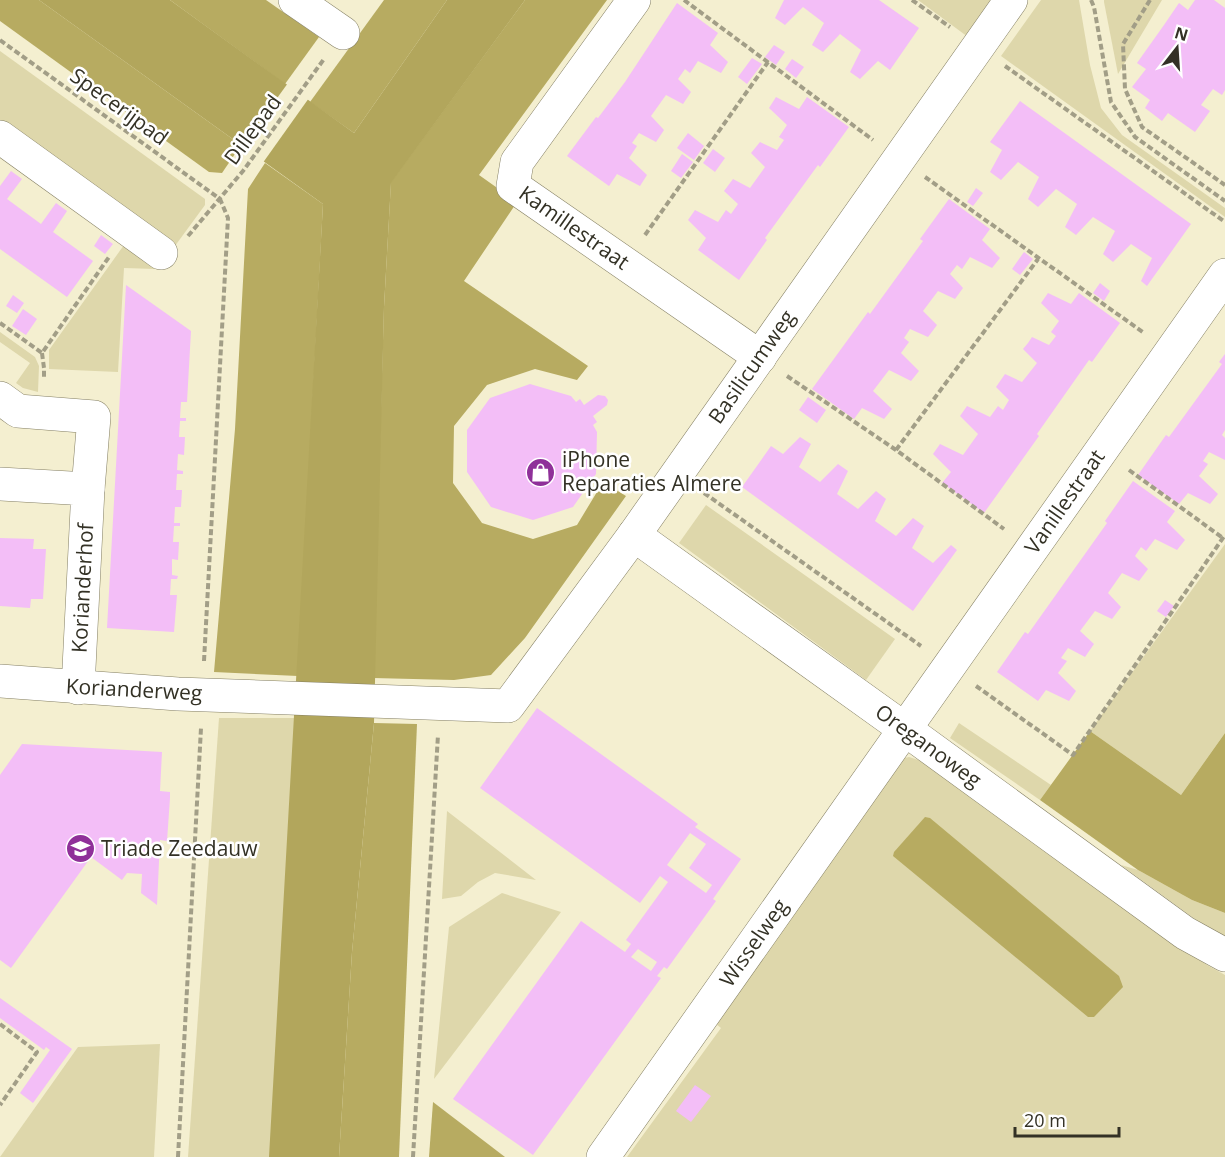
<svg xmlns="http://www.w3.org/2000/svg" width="1225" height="1157" font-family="'Open Sans',sans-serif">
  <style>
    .green { fill: #ded7ab }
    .forest { fill: #b7ab61 }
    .water { fill: #b2a65c }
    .pier { fill: #f4efd0 }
    .building { fill: #f3bef7; fill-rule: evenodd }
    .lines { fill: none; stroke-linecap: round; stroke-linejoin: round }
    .minor-casing { stroke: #847f63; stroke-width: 34 }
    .path { stroke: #a29e87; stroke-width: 4; stroke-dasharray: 6 3; stroke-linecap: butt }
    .minor { stroke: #fff; stroke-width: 33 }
    .labels { text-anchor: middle; stroke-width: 5; stroke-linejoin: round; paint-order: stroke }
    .street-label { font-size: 21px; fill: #333125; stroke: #fff }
    .poi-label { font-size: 21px; fill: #333125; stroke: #fff; text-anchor: start }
  </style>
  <rect width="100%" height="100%" fill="#f4efd0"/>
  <!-- green -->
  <g class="green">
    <polygon points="918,0 996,0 968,37"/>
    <polygon points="1041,0 1079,0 1090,65 1101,108 1122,135 1225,208 1225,217 1001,56"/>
    <polygon points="1104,0 1162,0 1118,74 1104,2"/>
    <polygon points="0,51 205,199 205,205 172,250 0,126"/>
    <polygon points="124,245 154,265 155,269 124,268 118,372 49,369 49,350"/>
    <polygon points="0,332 35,357 39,366 38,392 23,388 16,383 30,363 0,342"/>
    <polygon points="706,505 895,639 866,680 679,543"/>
    <polygon points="1225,544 1225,733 1181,795 1090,731"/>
    <polygon points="219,718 295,718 273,1157 188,1157"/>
    <polygon points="959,723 1051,785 1040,800 950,738"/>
    <polygon points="909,757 925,762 1207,965 1225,975 1225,1157 627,1157 721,1028 710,1019 901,759"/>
    <polygon points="447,811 536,880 495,873 478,882 461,896 442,899"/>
    <polygon points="1121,865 1138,870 1192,900 1225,913 1225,938 1214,933"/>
    <polygon points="502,893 561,912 434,1079 449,927"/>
    <polygon points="160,1044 154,1157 0,1157 78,1047"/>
  </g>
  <!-- forest -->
  <g class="forest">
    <polygon points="0,0 39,0 241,145 222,173 209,172 0,21"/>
    <polygon points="170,0 266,0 319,37 285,84"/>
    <polygon points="384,0 447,0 354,133 310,102"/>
    <polygon points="525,0 607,0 479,175 517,202 464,281 588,366 577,380 535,369 487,385 454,426 453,483 482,523 533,539 577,525 603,482 626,496 525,638 491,675 454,680 373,678 384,307 391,182"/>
    <polygon points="265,163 323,204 298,676 214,672 235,429 248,189"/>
    <polygon points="374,723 417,724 399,1157 339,1157 352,952"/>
    <polygon points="1090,731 1181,795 1225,733 1225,913 1192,900 1138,870 1040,800"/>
    <polygon points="925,817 930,818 1119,976 1123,987 1094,1017 1088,1017 893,856 894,852"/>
    <polygon points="433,1102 505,1157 429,1157"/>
  </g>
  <!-- water -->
  <polygon class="water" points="39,0 170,0 354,133 447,0 525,0 391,183 384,307 374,723 352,952 339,1157 269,1157 323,204"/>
  <!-- pier -->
  <polygon class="pier" points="288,83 309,98 262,164 241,148"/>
  <!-- building -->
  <g class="building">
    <polygon points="784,0 879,0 919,28 890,70 878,61 860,79 850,72 861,50 840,34 823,52 812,45 824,23 803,7 785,25 775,18"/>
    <polygon points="1195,0 1214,0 1225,8 1225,90 1222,95 1213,89 1201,105 1210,111 1195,132 1168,113 1162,121 1145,108 1150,100 1132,87 1146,69 1137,63 1164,25 1179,3 1188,10"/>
    <polygon points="677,3 718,33 710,45 728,62 721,73 698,61 690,73 685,69 678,79 691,92 683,104 666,95 651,116 664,130 656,142 639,133 632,143 637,146 629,158 647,175 640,186 617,174 609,186 567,156 596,117 598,118 625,82"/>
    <polygon points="774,45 785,52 776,65 765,57"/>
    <polygon points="752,58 762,64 747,84 738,77"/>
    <polygon points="792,59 804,67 796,78 785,69"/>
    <polygon points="776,97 799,109 807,97 849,127 820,167 818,165 765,238 767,240 739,280 698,250 706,238 688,220 695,210 718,222 726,210 731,214 738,204 724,191 733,179 750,188 765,167 751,153 760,142 777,150 784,140 779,137 787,125 769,108"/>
    <polygon points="1020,101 1191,224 1147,286 1141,281 1152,258 1131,244 1113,262 1103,254 1115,231 1093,217 1076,235 1065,227 1077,204 1056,189 1038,207 1028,199 1039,177 1018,162 1001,180 990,172 1002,150 990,142"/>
    <polygon points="688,133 704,146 694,160 677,148"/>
    <polygon points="713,149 725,158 715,172 703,163"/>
    <polygon points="682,154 693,162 681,178 671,171"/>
    <polygon points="11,171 22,179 7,199 41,224 56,203 67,211 53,232 93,261 67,297 0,249 0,186"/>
    <polygon points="976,188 983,193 973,206 967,202"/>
    <polygon points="949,199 990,229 982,240 1000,258 992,268 970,257 962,269 957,265 950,274 963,288 955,299 938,291 923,311 937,325 928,337 910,329 904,338 909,342 901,353 919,371 911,381 889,370 873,391 892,409 884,419 862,408 854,419 812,389 868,312 870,314 923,241 920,239"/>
    <polygon points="101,235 113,244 105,254 94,246"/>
    <polygon points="1024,252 1033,259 1020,275 1012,269"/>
    <polygon points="1100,283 1110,291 1104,301 1093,293"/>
    <polygon points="126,285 191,331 187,402 181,402 180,418 186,418 186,421 180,421 179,437 185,437 184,455 178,454 177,470 183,471 183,474 177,474 176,490 182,490 181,507 175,507 174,523 180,523 180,526 174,526 173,542 179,542 178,560 172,559 172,575 178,576 177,579 171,579 170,595 177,595 174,632 107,628"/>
    <polygon points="1048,293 1071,304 1079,293 1120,323 1092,362 1089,360 1037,434 1039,436 984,513 942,483 951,472 933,454 940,444 963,455 978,434 960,416 967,406 990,417 998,406 1003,410 1009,400 996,387 1005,374 1022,382 1037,363 1023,349 1028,343 1032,337 1049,345 1056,336 1051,332 1059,321 1041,303"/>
    <polygon points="13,295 24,303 17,313 6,306"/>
    <polygon points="23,309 37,319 26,335 12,326"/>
    <polygon points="1225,354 1225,430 1222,435 1225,438 1225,460 1209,452 1203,461 1208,464 1199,476 1218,494 1210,504 1188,493 1179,504 1138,475 1166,435 1169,437 1222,364 1219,362"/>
    <polygon points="530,384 571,396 576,402 580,399 584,405 598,395 605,396 608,400 607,405 593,416 597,422 593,425 597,432 596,474 573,507 533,520 491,507 467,472 467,430 490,398"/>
    <polygon points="808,397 826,410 817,423 799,410"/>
    <polygon points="800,437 811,444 799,467 820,482 838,464 848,471 837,494 858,509 876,491 886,499 875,521 896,536 913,518 924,526 912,548 933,563 951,545 957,550 913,611 742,487 771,446 783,454"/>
    <polygon points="1133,481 1175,511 1167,522 1185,540 1177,550 1155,539 1146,551 1141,547 1135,556 1148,569 1139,581 1122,573 1108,593 1121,607 1112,619 1095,611 1080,631 1094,644 1085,657 1068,648 1061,658 1067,661 1058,673 1076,691 1069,701 1046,690 1038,701 997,672 1025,632 1028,634 1107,523 1105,521"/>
    <polygon points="0,538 34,539 33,549 46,549 43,599 31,599 30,608 0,606"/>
    <polygon points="1165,600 1174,606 1166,617 1157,611"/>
    <path d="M537,708L698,824L695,827L741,859L713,899L716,901L667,969L664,967L657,976L661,978L533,1155L453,1099L581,921L625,952L631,944L626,940L668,882L660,876L640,903L480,788ZM690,833L706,844L689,868L712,885L706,893L667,865ZM638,949L657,962L651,971L631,957Z"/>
    <polygon points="22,744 162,752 160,791 170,792 170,798 167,841 160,840 157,905 141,893 142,874 127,873 122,880 91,857 11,968 0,960 0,775"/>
    <polygon points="0,998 72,1049 33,1103 20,1093 50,1050 46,1047 44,1050 0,1018"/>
    <polygon points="695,1085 711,1096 691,1122 676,1111"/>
  </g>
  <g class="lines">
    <defs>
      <g id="minor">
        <polyline points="295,0 343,33"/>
        <polyline points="634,0 517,162 513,186 760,357"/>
        <polyline points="0,137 161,253"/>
        <polyline points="0,398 18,411 94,417 88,489"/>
        <polyline points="0,484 88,489 78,688"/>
        <polyline points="634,535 906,730 1185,933 1225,955"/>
        <polyline points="0,681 178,694 508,706 634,535 1011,0"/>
        <polyline points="603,1157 1225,275"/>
      </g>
    </defs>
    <!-- minor casing -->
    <use href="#minor" class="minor-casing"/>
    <!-- path -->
    <g class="path">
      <polyline points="684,0 873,140"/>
      <polyline points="912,0 950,27"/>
      <polyline points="1091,0 1094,7 1111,102 1135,137 1225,201"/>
      <polyline points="1150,0 1123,44 1125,89 1142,127 1225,185"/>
      <polyline points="0,40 220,199"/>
      <polyline points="1005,66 1225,222"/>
      <polyline points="925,177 1144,333"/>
      <polyline points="645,235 768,62"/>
      <polyline points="188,236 243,171 324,59"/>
      <polyline points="0,323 42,353 109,257"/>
      <polyline points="42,353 44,368 44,379"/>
      <polyline points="787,376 896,450 1004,529"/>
      <polyline points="896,450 1038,259"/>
      <polyline points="1129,470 1223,538"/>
      <polyline points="704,493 921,646"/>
      <polyline points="204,661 228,218 220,199"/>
      <polyline points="976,686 1073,755 1225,535"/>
      <polyline points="0,1024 37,1052 0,1105"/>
      <polyline points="178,1157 201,728"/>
      <polyline points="413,1157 438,735"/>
    </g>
    <!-- minor -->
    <use href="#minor" class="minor"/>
  </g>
  <!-- icons -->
  <defs>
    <symbol id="shop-disc" viewBox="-11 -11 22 22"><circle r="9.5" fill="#8f3099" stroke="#fff"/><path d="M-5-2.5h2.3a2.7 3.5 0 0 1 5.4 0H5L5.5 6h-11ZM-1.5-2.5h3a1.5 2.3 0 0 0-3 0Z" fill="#fff"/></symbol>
    <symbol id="school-disc" viewBox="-11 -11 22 22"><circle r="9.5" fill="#8f3099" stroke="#fff"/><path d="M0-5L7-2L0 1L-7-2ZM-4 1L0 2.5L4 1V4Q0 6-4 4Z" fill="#fff"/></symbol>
  </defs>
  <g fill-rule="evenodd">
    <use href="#shop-disc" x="524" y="456" width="33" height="33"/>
    <use href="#school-disc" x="64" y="832" width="33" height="33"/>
  </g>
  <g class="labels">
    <!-- street labels -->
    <g class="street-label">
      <text transform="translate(119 107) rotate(36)" y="7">Specerijpad</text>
      <text transform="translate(253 130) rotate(-54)" y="7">Dillepad</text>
      <text transform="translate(574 228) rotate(35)" y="7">Kamillestraat</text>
      <text transform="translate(752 367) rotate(-55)" y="7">Basilicumweg</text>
      <text transform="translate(1065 502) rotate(-55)" y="7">Vanillestraat</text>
      <text transform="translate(83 588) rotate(-87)" y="7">Korianderhof</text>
      <text transform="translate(134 690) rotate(3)" y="7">Korianderweg</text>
      <text transform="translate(928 746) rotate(36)" y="7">Oreganoweg</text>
      <text transform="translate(754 943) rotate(-55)" y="7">Wisselweg</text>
    </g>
    <!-- poi labels -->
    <g class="poi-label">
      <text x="562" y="467">iPhone<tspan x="562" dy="24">Reparaties Almere</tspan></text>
      <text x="101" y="856">Triade Zeedauw</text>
    </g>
  </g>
  <!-- north arrow -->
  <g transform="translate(1177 48) rotate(17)" stroke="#ffffff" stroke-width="4.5" paint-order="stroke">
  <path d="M0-4.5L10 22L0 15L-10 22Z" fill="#333125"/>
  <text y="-9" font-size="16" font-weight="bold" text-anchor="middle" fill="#333125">N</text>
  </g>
  <!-- scale -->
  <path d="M1015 1127v9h104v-9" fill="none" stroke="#333125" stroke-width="3"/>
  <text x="1024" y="1127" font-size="18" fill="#333125" stroke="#ffffff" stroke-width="4.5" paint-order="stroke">20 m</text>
</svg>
